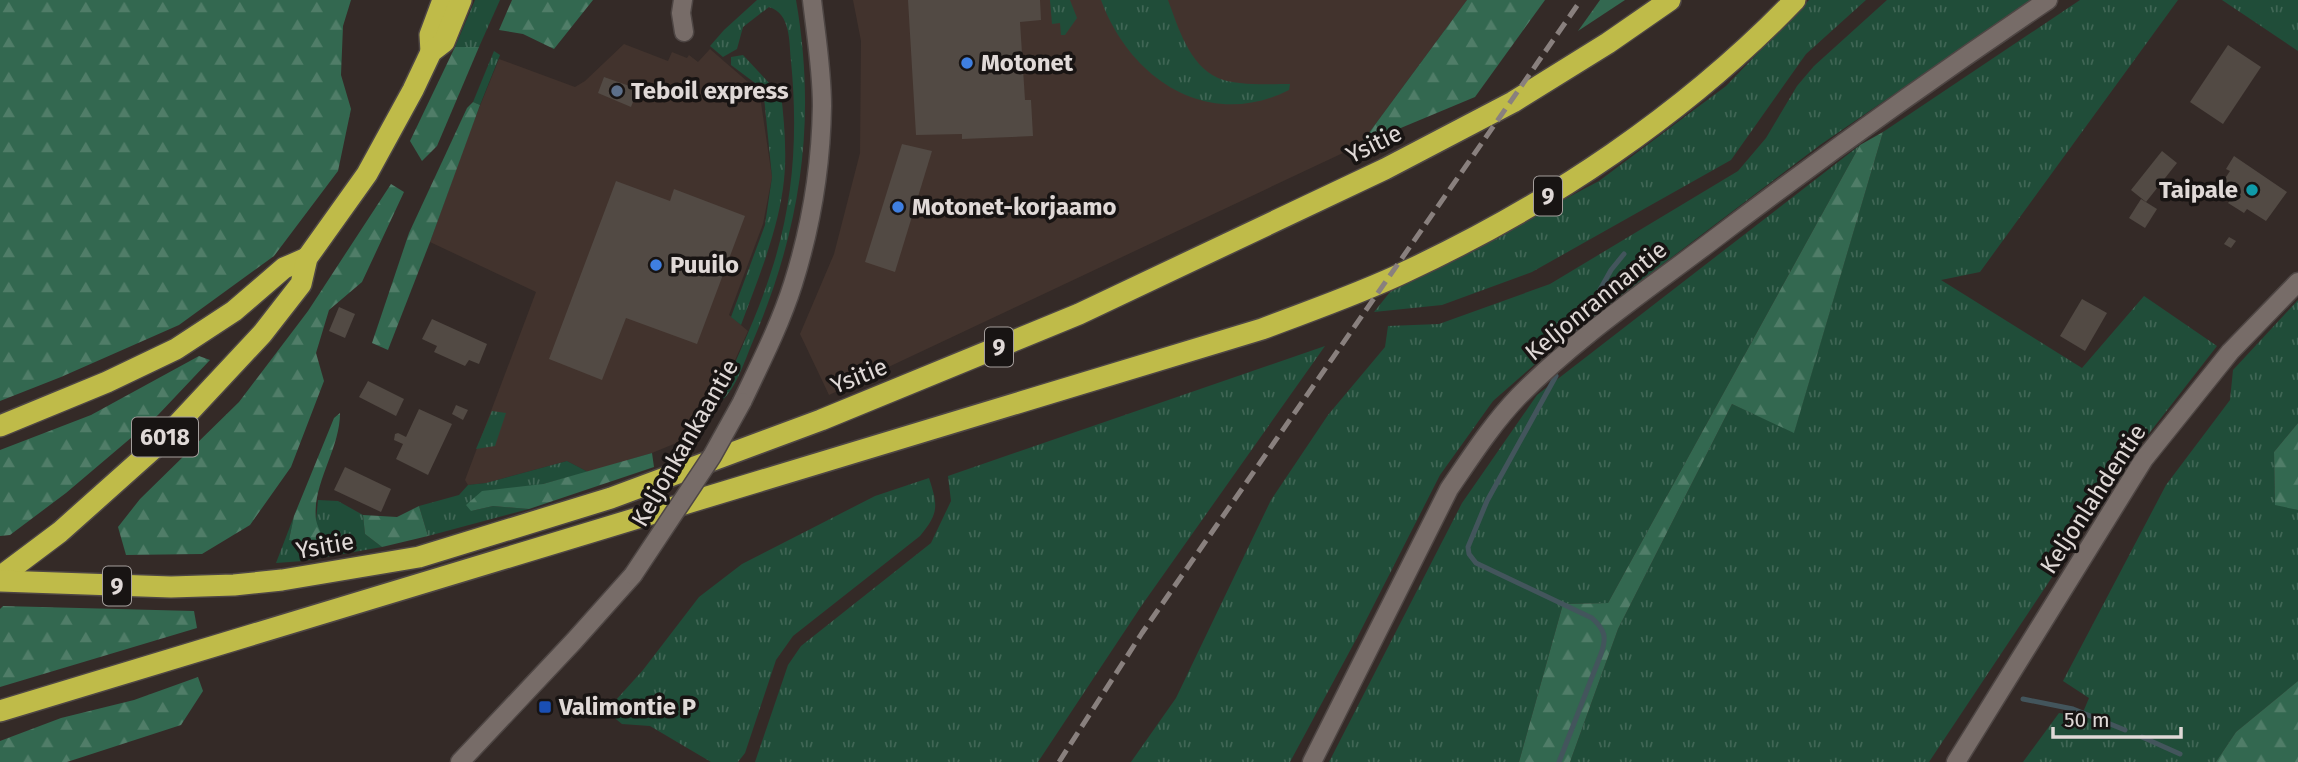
<svg xmlns="http://www.w3.org/2000/svg" width="2298" height="762" font-family="'Fira Sans',sans-serif">
  <style>
    .built { fill: #42332d }
    .grass { fill: url(#grass-tufts) }
    .forest { fill: url(#forest-firs) }
    .lines { fill: none; stroke-linecap: round; stroke-linejoin: round }
    .stream { stroke: #43555c; stroke-width: 5 }
    .building { fill: #524a44 }
    .street-casing { stroke: #4e4644; stroke-width: 21 }
    .secondary-casing { stroke: #4e4644; stroke-width: 21 }
    .highway-casing { stroke: #4e4644; stroke-width: 24 }
    .street { stroke: #776c68; stroke-width: 18 }
    .secondary { stroke: #776c68; stroke-width: 18 }
    .highway { stroke: #bfbb49; stroke-width: 21 }
    .rail { stroke: #89807e; stroke-width: 5; stroke-dasharray: 14 7; stroke-linecap: butt }
    .secondary-bridge-casing { stroke: #4e4644; stroke-width: 21; stroke-linecap: butt }
    .secondary-bridge { stroke: #776c68; stroke-width: 18 }
    .shop-dot { fill: #3f7fe0; stroke: #181413; stroke-width: 2.5 }
    .service-dot { fill: #5c6f8a; stroke: #181413; stroke-width: 2.5 }
    .culture-dot { fill: #0f9aa8; stroke: #181413; stroke-width: 2.5 }
    .transit-dot { fill: #1a4fb4; stroke: #181413; stroke-width: 2.5 }
    .labels { text-anchor: middle; stroke-width: 7; stroke-linejoin: round; paint-order: stroke }
    .shield { fill: #181413; stroke: #a49e9c; stroke-width: 2 }
    .shield-label { font-size: 23px; font-weight: bold; fill: #e0d9d7 }
    .poi-label { font-size: 24px; font-weight: bold; fill: #e0d9d7; stroke: #181413; text-anchor: start }
    .street-label { font-size: 24px; fill: #e0d9d7; stroke: #181413 }
  </style>
  <defs>
    <pattern id="grass-tufts" width="24" height="20" patternUnits="userSpaceOnUse" patternTransform="scale(1.75)"><rect width="24" height="20" fill="#204d39"/><path d="M3 7l-1-3M5 7V3M7 7l1-3M15 17l-1-3M17 17v-4M19 17l1-3" fill="none" stroke="#406655"/></pattern>
    <pattern id="forest-firs" width="22" height="20" patternUnits="userSpaceOnUse" patternTransform="scale(1.75)"><rect width="22" height="20" fill="#336850"/><path d="M5 1l3.5 6h-7zM16 11l3.5 6h-7z" fill="#507d68"/></pattern>
  </defs>
  <rect width="100%" height="100%" fill="#342a27"/>
  <!-- built -->
  <g class="built">
    <polygon points="853,0 1467,0 1360,145 829,395 800,334 834,254 860,153 861,41"/>
    <polygon points="624,44 668,61 672,52 687,58 689,55 698,62 710,49 756,89 760,96 772,177 763,224 729,315 748,331 703,432 652,453 588,472 567,461 486,483 468,485 465,480 536,292 430,242 469,133 499,59 575,87 585,81"/>
  </g>
  <!-- grass -->
  <g class="grass">
    <polygon points="475,0 500,0 479,47 455,47"/>
    <path d="M757,0H796C817,121 801,228 753,341C744,362 736,391 717,405C735,361 757,317 771,272C794,203 798,133 791,61C789,41 791,14 769,7L743,27L737,49L723,57L710,46L724,30Z"/>
    <polygon points="1050,0 1070,0 1077,18 1065,35 1061,35 1060,23 1052,24"/>
    <path d="M1101,0H1168C1178,27 1189,65 1218,78C1236,86 1269,84 1290,84L1289,90C1208,131 1130,79 1101,0Z"/>
    <polygon points="1809,0 1866,0 1806,54 1731,160 1532,272 1442,305 1374,312 1390,292 1599,181 1726,86"/>
    <polygon points="1887,0 2031,0 1820,145 1560,342 1493,401 1440,475 1359,634 1290,762 1131,762 1176,698 1271,500 1328,415 1385,347 1388,326 1439,324 1550,284 1738,171 1766,138 1797,86 1814,66"/>
    <polygon points="2080,0 2178,0 1980,272 1941,280 2082,368 2144,296 2217,346 2140,445 1929,762 1570,762 1618,629 1732,404 1794,432 1883,132"/>
    <polygon points="2222,0 2298,0 2298,51"/>
    <polygon points="494,51 500,55 480,105 473,102"/>
    <path d="M743,55L769,83L776,86L781,93C784,120 787,151 784,180C779,229 758,279 741,325L731,317L765,225L772,177L764,97L759,86L731,65V57Z"/>
    <polygon points="1860,145 1608,603 1563,604 1519,762 1329,762 1462,503 1537,395"/>
    <polygon points="2298,300 2298,423 2274,452 2275,504 2298,510 2298,681 2236,732 2216,762 2023,762 2059,713 2081,717 2089,698 2063,681 2166,485 2230,400 2233,370"/>
    <polygon points="1325,346 1142,605 1038,762 755,762 788,665 801,646 931,543 951,501 948,476"/>
    <polygon points="492,411 506,413 495,446 476,449"/>
    <polygon points="567,461 588,472 543,484 471,511 493,506 529,509 428,536 419,506 459,495 468,485 486,483"/>
    <path d="M929,478C938,506 939,513 920,536L793,636L776,660L745,753L738,762H711L650,726L622,724L606,711L643,670L699,597L742,564L875,496Z"/>
    <polygon points="318,500 338,501 363,515 365,534 382,547 303,561 276,563 294,516 289,540 316,521"/>
  </g>
  <!-- forest -->
  <g class="forest">
    <polygon points="0,0 351,0 343,26 341,75 351,109 338,171 274,256 179,325 61,377 0,401"/>
    <polygon points="512,0 593,0 554,49 523,34 499,30"/>
    <polygon points="1467,0 1545,0 1475,97 1360,145"/>
    <polygon points="1600,0 1625,0 1578,31"/>
    <polygon points="455,47 479,47 437,146 422,161 410,141"/>
    <polygon points="473,102 480,105 430,242 388,350 372,343 409,233 467,108"/>
    <polygon points="1883,132 1794,433 1732,404 1618,629 1570,762 1519,762 1563,604 1608,603 1860,145"/>
    <polygon points="391,184 404,192 362,282 329,310 316,353 324,381 291,467 250,525 202,554 126,555 118,527 140,499 239,402 308,311"/>
    <polygon points="199,356 210,360 158,415 66,493 10,535 0,536 0,450 91,415"/>
    <path d="M340,413C340,450 312,483 316,520C317,525 320,531 322,536L313,544L289,540L294,516L334,418Z"/>
    <polygon points="2298,423 2298,510 2275,505 2274,452"/>
    <polygon points="652,453 654,467 529,509 493,506 471,511 466,505 482,491 543,484"/>
    <polygon points="419,506 428,536 382,547 365,534 363,515 397,517"/>
    <polygon points="3,606 194,611 197,628 0,687 0,609"/>
    <polygon points="198,677 203,691 181,725 67,762 0,762 0,741 61,718 134,700"/>
    <polygon points="2298,681 2298,762 2216,762 2236,732"/>
  </g>
  <g class="lines">
    <!-- stream -->
    <g class="stream">
      <polyline points="1573,338 1611,270 1624,254"/>
      <path d="M1556,376L1487,501L1468,547L1469,554L1476,563L1592,618C1605,630 1607,637 1601,654L1559,762"/>
      <polyline points="2023,699 2073,709 2125,730"/>
      <polyline points="2142,737 2180,754"/>
    </g>
  </g>
  <!-- building -->
  <g class="building">
    <polygon points="908,0 1040,0 1041,20 1020,22 1025,100 1031,100 1033,136 962,139 962,134 916,135"/>
    <polygon points="2228,45 2261,67 2223,124 2190,102"/>
    <polygon points="604,77 638,89 631,107 598,93"/>
    <polygon points="902,144 932,151 895,272 865,262"/>
    <polygon points="2162,151 2177,163 2146,202 2131,190"/>
    <polygon points="2234,156 2287,192 2266,221 2247,209 2244,213 2228,203 2232,198 2218,189 2230,171 2226,169"/>
    <polygon points="616,181 670,201 674,189 745,216 697,344 626,318 602,380 549,359"/>
    <polygon points="2141,199 2157,209 2145,228 2129,218"/>
    <polygon points="2229,237 2236,241 2231,248 2224,244"/>
    <polygon points="2082,299 2107,313 2085,351 2060,336"/>
    <polygon points="339,307 355,314 345,338 329,331"/>
    <polygon points="432,319 487,344 479,364 469,360 465,366 434,352 437,346 422,339"/>
    <polygon points="368,381 404,399 396,416 359,397"/>
    <polygon points="456,405 468,410 463,420 452,414"/>
    <polygon points="419,409 452,424 428,475 396,459 403,444 394,440 395,434 398,433 406,437"/>
    <polygon points="345,467 391,489 381,512 334,490"/>
  </g>
  <g class="lines">
    <defs>
      <g id="street">
        <polyline points="683,0 681,13 684,32"/>
        <polyline points="1956,762 2144,459 2230,352 2298,282"/>
      </g>
      <g id="secondary">
        <path d="M742,402C760,364 780,325 793,284C811,227 821,166 822,106C822,70 816,35 812,0"/>
        <polyline points="460,762 574,641 633,575"/>
        <path d="M1312,762L1449,489C1471,457 1492,424 1519,396C1577,337 1647,290 1713,240C1822,157 1934,77 2048,0"/>
      </g>
      <g id="highway">
        <polyline points="431,52 430,35 443,0"/>
        <polyline points="0,426 107,382 176,349 234,311 284,268 307,258"/>
        <polyline points="0,577 60,532 162,441 262,334 301,284 307,258 367,174 413,90 431,52 444,42 461,0"/>
        <polyline points="0,581 171,587 234,585 282,580 419,557 611,498 821,420 1079,314 1385,169 1513,102 1608,43 1670,0"/>
        <path d="M0,711L1262,329C1309,311 1359,294 1405,272C1549,205 1685,114 1795,0"/>
      </g>
    </defs>
    <!-- street casing -->
    <use href="#street" class="street-casing"/>
    <!-- secondary casing -->
    <use href="#secondary" class="secondary-casing"/>
    <!-- highway casing -->
    <use href="#highway" class="highway-casing"/>
    <!-- street -->
    <use href="#street" class="street"/>
    <!-- secondary -->
    <use href="#secondary" class="secondary"/>
    <!-- highway -->
    <use href="#highway" class="highway"/>
    <!-- rail -->
    <polyline class="rail" points="1059,762 1142,633 1581,0"/>
    <defs>
      <polyline id="secondary-bridge" points="633,575 712,456 742,402"/>
    </defs>
    <!-- secondary-bridge casing -->
    <use href="#secondary-bridge" class="secondary-bridge-casing"/>
    <!-- secondary-bridge -->
    <use href="#secondary-bridge" class="secondary-bridge"/>
  </g>
  <!-- markers -->
  <g class="shop-dot">
    <circle cx="967" cy="63" r="7"/>
    <circle cx="898" cy="207" r="7"/>
    <circle cx="656" cy="265" r="7"/>
  </g>
  <circle class="service-dot" cx="617" cy="91" r="7"/>
  <circle class="culture-dot" cx="2252" cy="190" r="7"/>
  <rect class="transit-dot" x="538" y="700" width="14" height="14" rx="3.5"/>
  <g class="labels">
    <!-- shield labels -->
    <g class="shield">
      <rect x="1534" y="176.5" width="28" height="39" rx="5"/>
      <rect x="985" y="327.5" width="28" height="39" rx="5"/>
      <rect x="132" y="417.5" width="66" height="39" rx="5"/>
      <rect x="103" y="566.5" width="28" height="39" rx="5"/>
    </g>
    <g class="shield-label">
      <text x="1548" y="204">9</text>
      <text x="999" y="355">9</text>
      <text x="165" y="445">6018</text>
      <text x="117" y="594">9</text>
    </g>
    <!-- poi labels -->
    <g class="poi-label">
      <text x="981" y="71">Motonet</text>
      <text x="631" y="99">Teboil express</text>
      <text x="2238" y="198" text-anchor="end">Taipale</text>
      <text x="912" y="215">Motonet-korjaamo</text>
      <text x="670" y="273">Puuilo</text>
      <text x="559" y="715">Valimontie P</text>
    </g>
    <!-- street labels -->
    <g class="street-label">
      <text transform="translate(1374 144) rotate(-26)" y="8">Ysitie</text>
      <text transform="translate(1596 301) rotate(-39)" y="8">Keljonrannantie</text>
      <text transform="translate(859 376) rotate(-22)" y="8">Ysitie</text>
      <text transform="translate(685 443) rotate(-60)" y="8">Keljonkankaantie</text>
      <text transform="translate(2093 499) rotate(-57)" y="8">Keljonlahdentie</text>
      <text transform="translate(325 546) rotate(-10)" y="8">Ysitie</text>
    </g>
  </g>
  <!-- scale -->
  <path d="M2053 727v10h128v-10" fill="none" stroke="#e0d9d7" stroke-width="3.5"/>
  <text x="2064" y="727" font-size="21" fill="#e0d9d7" stroke="#181413" stroke-width="5" paint-order="stroke">50 m</text>
</svg>
